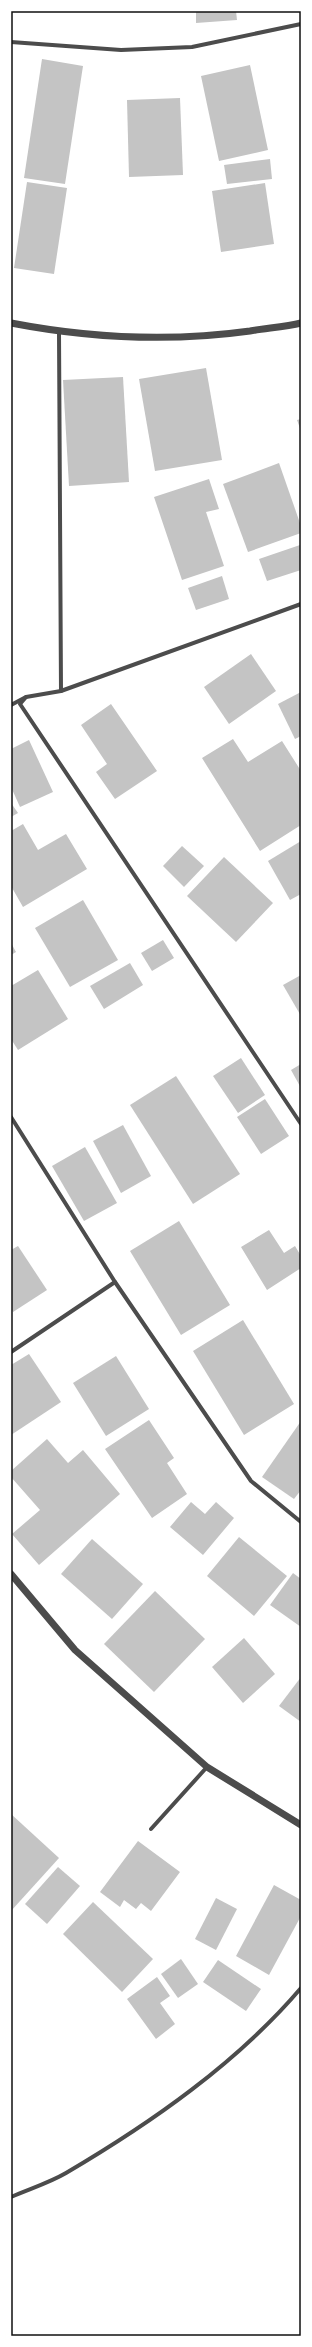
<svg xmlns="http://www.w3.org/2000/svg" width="312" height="2347" font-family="Merriweather,serif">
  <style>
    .building { fill: #c4c4c4 }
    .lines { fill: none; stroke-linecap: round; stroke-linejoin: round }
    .minor { stroke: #4c4c4c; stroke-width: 4 }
    .tertiary { stroke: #4c4c4c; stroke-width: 7 }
    .neatline { fill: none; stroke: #111; stroke-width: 1.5 }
  </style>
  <rect width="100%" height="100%" fill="#fff"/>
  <!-- building -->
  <g class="building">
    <polygon points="196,11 236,11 237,20 196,23"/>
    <polygon points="42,59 83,66 65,184 24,178"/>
    <polygon points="250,65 268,150 219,161 201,76"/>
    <polygon points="180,98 183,175 129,177 127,100"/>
    <polygon points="270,159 272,179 227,184 224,165"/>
    <polygon points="27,182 67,188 54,274 14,268"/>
    <polygon points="265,183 274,244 221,252 212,191"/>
    <polygon points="206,368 222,460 155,471 139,379"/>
    <polygon points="123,377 129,482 69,486 63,380"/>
    <polygon points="301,419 301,431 297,420"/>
    <polygon points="279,463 301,526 301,533 248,552 223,484"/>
    <polygon points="209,479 219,509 206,512 224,566 182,580 154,497"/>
    <polygon points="300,545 301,570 267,581 259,559"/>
    <polygon points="222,576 229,599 196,610 188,588"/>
    <polygon points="251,654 276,691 229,724 204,687"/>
    <polygon points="301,692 301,736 295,739 278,704"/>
    <polygon points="111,704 157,771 115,799 96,772 107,764 81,725"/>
    <polygon points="233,739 248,762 282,741 301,771 301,825 260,851 202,758"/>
    <polygon points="29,740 53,792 20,807 11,787 11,749"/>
    <polygon points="11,803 18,813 11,817"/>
    <polygon points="23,824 38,850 66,834 87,869 23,907 11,886 11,831"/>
    <polygon points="301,841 301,894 290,900 268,861"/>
    <polygon points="182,846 204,866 184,887 163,866"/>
    <polygon points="224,857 273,903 236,942 187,896"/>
    <polygon points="83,900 118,960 70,987 35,928"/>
    <polygon points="163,940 174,958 152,971 141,953"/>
    <polygon points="11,943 16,952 11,955"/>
    <polygon points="130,963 143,985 104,1009 90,986"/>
    <polygon points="38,970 68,1019 18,1050 11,1039 11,986"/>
    <polygon points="301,975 301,1016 283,985"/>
    <polygon points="241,1058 265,1095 238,1113 213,1076"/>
    <polygon points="301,1064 301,1088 291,1070"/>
    <polygon points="176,1076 240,1174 193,1204 130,1105"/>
    <polygon points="265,1099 289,1136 261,1154 237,1117"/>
    <polygon points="123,1125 151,1176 121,1193 93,1141"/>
    <polygon points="85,1147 117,1203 84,1221 52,1166"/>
    <polygon points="179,1221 230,1305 181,1335 130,1251"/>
    <polygon points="269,1230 284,1253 295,1246 301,1256 301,1268 267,1290 241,1247"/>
    <polygon points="18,1246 47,1290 13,1312 11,1308 11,1250"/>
    <polygon points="243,1320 294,1404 244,1435 193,1351"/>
    <polygon points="29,1354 61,1402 11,1435 11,1365"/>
    <polygon points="116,1356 149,1409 106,1436 73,1383"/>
    <polygon points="149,1420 174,1458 167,1463 187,1494 152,1518 105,1449"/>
    <polygon points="301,1421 301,1490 294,1499 262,1477"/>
    <polygon points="47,1439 68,1463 83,1450 120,1494 39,1565 12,1534 40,1510 11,1477 11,1471"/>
    <polygon points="191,1502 205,1514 216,1502 234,1518 203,1555 170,1527"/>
    <polygon points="239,1537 287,1576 254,1616 207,1576"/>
    <polygon points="92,1539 143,1584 112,1619 61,1574"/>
    <polygon points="293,1573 301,1579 301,1627 270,1605"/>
    <polygon points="155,1591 205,1639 154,1692 104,1644"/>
    <polygon points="244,1638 275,1674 243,1703 212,1667"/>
    <polygon points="301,1677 301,1722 279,1706"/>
    <polygon points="11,1814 59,1858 11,1911"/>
    <polygon points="138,1841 180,1872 151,1911 141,1903 136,1909 124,1900 120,1907 100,1892"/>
    <polygon points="58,1867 80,1886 47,1924 25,1904"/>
    <polygon points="274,1885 301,1900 301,1916 269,1975 236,1956"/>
    <polygon points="216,1898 237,1909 216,1950 195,1939"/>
    <polygon points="93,1902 153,1959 122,1992 63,1934"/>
    <polygon points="181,1959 198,1984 178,1998 161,1974"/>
    <polygon points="218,1960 261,1989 246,2011 203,1982"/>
    <polygon points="157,1977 170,1996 160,2003 175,2024 156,2039 127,1999"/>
  </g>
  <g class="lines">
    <!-- minor -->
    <g class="minor">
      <polyline points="11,42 121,50 192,47 301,24"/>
      <polyline points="59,333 61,691"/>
      <polyline points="26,697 20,704 301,1124"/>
      <polyline points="11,705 26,697 61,691 301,604"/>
      <polyline points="11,1117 115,1282 251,1481 301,1522"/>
      <polyline points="11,1352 115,1282"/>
      <polyline points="151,1829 207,1767"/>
      <path d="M11,2197C29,2189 49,2183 66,2173C151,2123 237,2063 301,1988"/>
    </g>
    <!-- tertiary -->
    <g class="tertiary">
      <path d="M11,323C89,338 171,342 250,331C267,328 285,327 301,323"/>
      <polyline points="11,1574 75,1650 207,1767 301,1825"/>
    </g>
  </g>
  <!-- border -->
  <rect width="312" height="2347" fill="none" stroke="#ffffff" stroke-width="24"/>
  <rect x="12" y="12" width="288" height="2323" class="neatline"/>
</svg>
